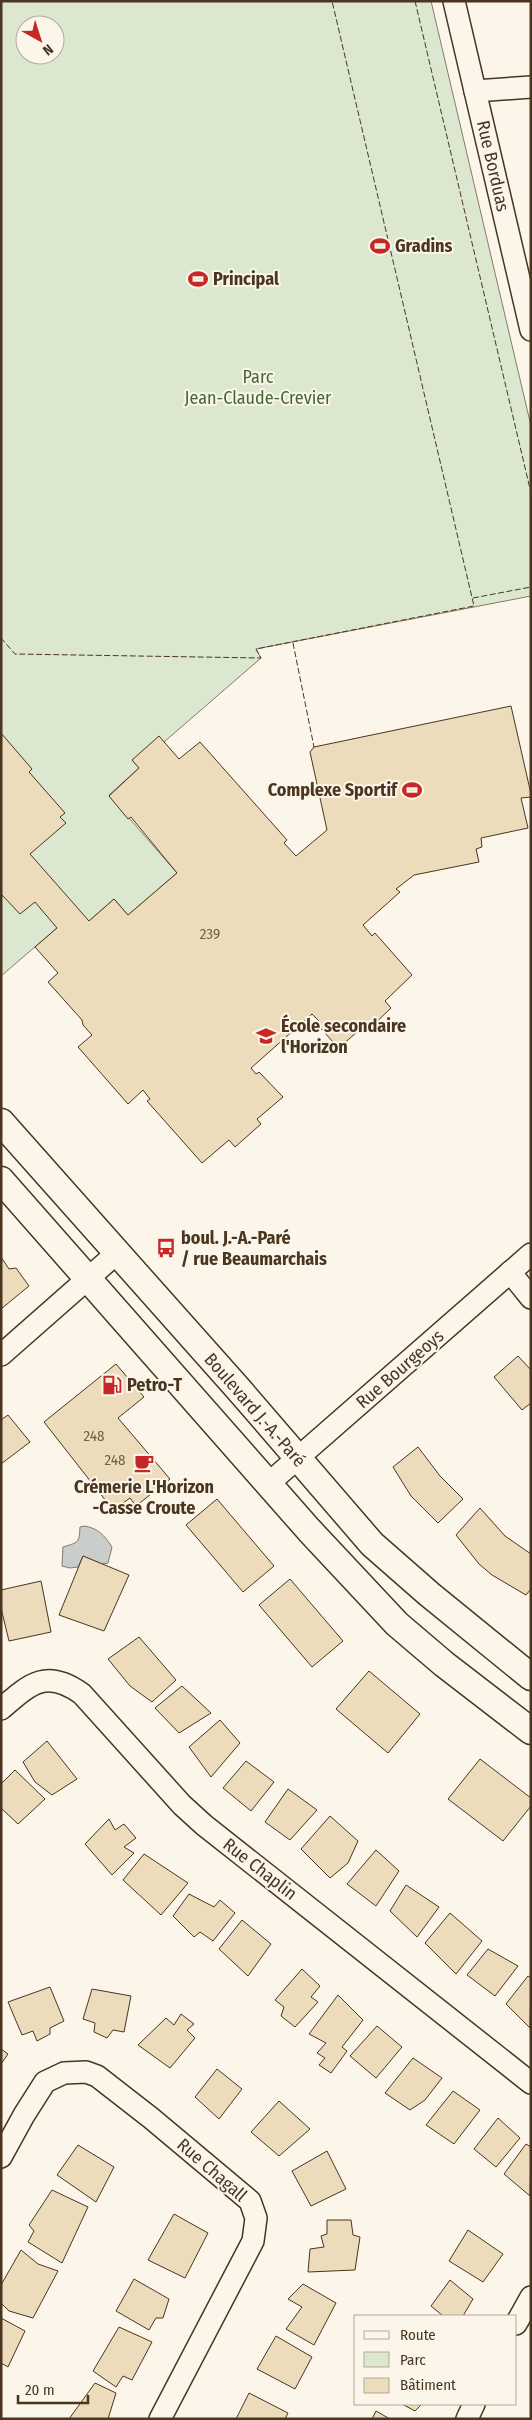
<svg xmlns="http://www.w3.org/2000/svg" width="532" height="2420" font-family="'Fira Sans Condensed',sans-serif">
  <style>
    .green { fill: #dce7d0; stroke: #887966; fill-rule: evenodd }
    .water { fill: #c9cecd; stroke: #887966 }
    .building { fill: #ecdcbc; stroke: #4a3520 }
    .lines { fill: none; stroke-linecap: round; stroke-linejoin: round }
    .minor-casing { stroke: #4a3520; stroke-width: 24 }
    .tertiary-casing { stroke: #4a3520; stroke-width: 29 }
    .minor { stroke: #fbf6e9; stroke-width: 21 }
    .tertiary { stroke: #fbf6e9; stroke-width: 26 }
    .fence { stroke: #4a3520; stroke-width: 1; stroke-dasharray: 6 2.5; stroke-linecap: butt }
    .labels { text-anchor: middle; stroke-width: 4; stroke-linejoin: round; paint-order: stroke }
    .number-label { font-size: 15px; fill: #725f47 }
    .street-label { font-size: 18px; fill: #4a3520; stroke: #fbf6e9 }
    .poi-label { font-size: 18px; font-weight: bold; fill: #4a3520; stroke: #fbf6e9; text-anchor: start }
    .park-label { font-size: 18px; fill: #436837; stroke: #fbf6e9 }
  </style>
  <rect width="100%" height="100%" fill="#fbf6e9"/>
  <!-- green -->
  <path class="green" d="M1,1H431L531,426V596L256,649L261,658L164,742L159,737L133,761L139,768L109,795L177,873L128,915L114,899L89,921L78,910L1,976ZM25,25H55V55H25Z"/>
  <!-- water -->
  <path class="water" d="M85,1526C99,1529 104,1535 112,1547L108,1563L102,1564L83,1556L78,1567L70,1568L62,1566L63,1547C79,1542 79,1543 80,1527Z"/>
  <!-- building -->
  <g class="building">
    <polygon points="511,706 531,794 531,797 521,798 528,828 481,838 482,847 476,849 479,862 414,875 396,889 400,892 363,925 372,936 375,933 412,975 385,1001 391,1008 367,1031 363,1027 342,1045 346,1049 342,1052 316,1023 319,1021 312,1014 251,1068 256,1074 259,1072 283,1097 257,1119 261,1124 235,1147 229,1140 202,1163 147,1101 150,1099 143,1090 128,1104 78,1047 92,1035 83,1025 82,1020 48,982 58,973 35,947 57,928 35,902 20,914 1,894 1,733 32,769 29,772 65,813 60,817 66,823 30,854 89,921 114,899 128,915 177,873 131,817 128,819 109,796 139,768 132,760 159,736 179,759 200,742 287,840 284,843 296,856 327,830 310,752 314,747"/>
    <polygon points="1,1257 9,1269 16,1268 29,1286 1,1309"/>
    <polygon points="518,1356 531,1370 531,1403 522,1410 494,1377"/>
    <polygon points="116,1364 144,1397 118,1418 170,1479 136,1506 130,1498 113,1510 44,1422"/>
    <polygon points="8,1415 30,1442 1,1464 1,1420"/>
    <polygon points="418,1447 440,1476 463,1499 438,1523 411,1496 393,1467"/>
    <polygon points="217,1499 274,1566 243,1592 186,1525"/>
    <polygon points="480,1508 505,1536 531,1554 531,1589 526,1595 492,1575 479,1564 456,1535"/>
    <polygon points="83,1556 129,1575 104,1631 59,1615"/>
    <polygon points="290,1579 343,1641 312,1667 259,1605"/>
    <polygon points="41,1581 51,1632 9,1641 1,1608 1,1590"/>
    <polygon points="139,1637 176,1680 152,1702 130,1686 108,1659"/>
    <polygon points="369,1671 420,1714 388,1753 336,1709"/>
    <polygon points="182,1686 211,1713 179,1733 155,1708"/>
    <polygon points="220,1720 240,1743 211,1777 189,1747"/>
    <polygon points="47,1741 77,1779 52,1795 35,1782 23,1762"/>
    <polygon points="480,1759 531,1798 531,1806 503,1841 448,1799"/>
    <polygon points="246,1761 274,1782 251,1811 223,1788"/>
    <polygon points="15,1770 45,1799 18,1824 1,1808 1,1784"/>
    <polygon points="288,1789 317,1810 290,1840 265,1822"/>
    <polygon points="330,1816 358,1841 348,1863 330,1878 301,1849"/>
    <polygon points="109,1819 115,1830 124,1824 136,1838 124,1847 134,1853 112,1875 85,1844"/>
    <polygon points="376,1850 399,1871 376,1906 347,1884"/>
    <polygon points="144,1854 188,1883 161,1915 123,1880"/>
    <polygon points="406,1885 439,1907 417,1937 390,1911"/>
    <polygon points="189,1894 214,1907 220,1900 235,1913 213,1941 200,1932 194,1937 173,1916"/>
    <polygon points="450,1913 482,1941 456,1974 425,1943"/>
    <polygon points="242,1920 271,1944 248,1976 219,1949"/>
    <polygon points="488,1949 518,1966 495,1996 467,1975"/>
    <polygon points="302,1969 320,1986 311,1997 318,2002 295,2027 281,2016 284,2007 275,2000"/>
    <polygon points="528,1976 531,1978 530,2028 506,2004"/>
    <polygon points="50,1987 64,2021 50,2028 50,2034 37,2041 33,2031 22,2035 8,2002"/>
    <polygon points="92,1989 131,1996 124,2032 113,2030 107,2038 94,2032 95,2023 83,2019"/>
    <polygon points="338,1995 363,2020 342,2047 347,2051 331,2073 319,2065 325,2058 317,2053 326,2043 309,2034"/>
    <polygon points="181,2014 194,2024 187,2030 195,2038 170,2068 138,2045 166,2018 174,2025"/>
    <polygon points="377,2026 402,2047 376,2078 350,2056"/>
    <polygon points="1,2049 8,2054 1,2064"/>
    <polygon points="413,2058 442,2078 425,2100 410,2110 385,2093"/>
    <polygon points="217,2069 242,2089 219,2119 195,2097"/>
    <polygon points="453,2091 480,2110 454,2144 426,2125"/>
    <polygon points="279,2101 310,2129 279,2156 251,2132"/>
    <polygon points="498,2118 520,2138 496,2167 474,2149"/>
    <polygon points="526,2144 531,2147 530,2196 504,2174"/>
    <polygon points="78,2145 114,2167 96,2202 57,2175"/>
    <polygon points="327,2151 346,2189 311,2206 292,2171"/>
    <polygon points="52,2190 88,2207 62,2263 28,2242 34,2231 29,2225"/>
    <polygon points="174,2214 208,2233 185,2278 148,2260"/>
    <polygon points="327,2220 351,2220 353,2235 360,2237 355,2270 308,2272 310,2249 324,2247 321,2236 327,2234"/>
    <polygon points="468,2230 503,2254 483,2282 449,2261"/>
    <polygon points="21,2250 38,2264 58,2271 33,2318 9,2311 1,2303 1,2285"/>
    <polygon points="134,2279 169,2299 163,2318 156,2318 149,2330 116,2311"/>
    <polygon points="450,2280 473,2299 463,2316 443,2316 431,2306"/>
    <polygon points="303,2284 336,2303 314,2345 286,2329 302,2307 288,2299"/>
    <polygon points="1,2318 25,2331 8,2367 1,2363"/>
    <polygon points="119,2327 152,2342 132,2380 123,2376 116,2387 93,2371"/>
    <polygon points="276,2336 312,2357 295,2389 257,2369"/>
    <polygon points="95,2383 116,2393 108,2419 69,2419"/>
    <polygon points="249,2393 288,2413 285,2419 236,2419"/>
    <polygon points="402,2404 422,2404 415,2411"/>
    <polygon points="376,2411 390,2419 372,2419"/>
  </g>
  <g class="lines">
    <defs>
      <g id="minor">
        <polyline points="454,1 531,330"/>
        <polyline points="475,91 531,87"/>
        <polyline points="510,1272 531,1298"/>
        <polyline points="1,1355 117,1253"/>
        <polyline points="268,1484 531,1254"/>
        <path d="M1,1709C30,1684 46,1668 82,1694L182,1805L204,1825L531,2083"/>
        <polyline points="1,2157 24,2115 45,2082 64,2073 86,2072 97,2076 151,2118 250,2201 256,2218 253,2241 160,2419"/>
        <polyline points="516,2324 531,2297"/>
        <polyline points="467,2419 474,2404"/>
      </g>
      <g id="tertiary">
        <polyline points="1,1122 241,1392 372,1544 429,1594 531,1677"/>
        <polyline points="1,1180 309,1530 397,1624 444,1664 531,1731"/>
      </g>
    </defs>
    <!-- minor casing -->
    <use href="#minor" class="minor-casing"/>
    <!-- tertiary casing -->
    <use href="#tertiary" class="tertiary-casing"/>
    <!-- minor -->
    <use href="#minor" class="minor"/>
    <!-- tertiary -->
    <use href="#tertiary" class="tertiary"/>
    <!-- fence -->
    <g class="fence">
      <polyline points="415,1 531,493"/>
      <polyline points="473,598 531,587"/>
      <polyline points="1,638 15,654 261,658 256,649 474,606 332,1"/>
      <polyline points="293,643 314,747"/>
    </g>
  </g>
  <!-- icons -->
  <defs>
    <symbol id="stadium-bare" viewBox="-9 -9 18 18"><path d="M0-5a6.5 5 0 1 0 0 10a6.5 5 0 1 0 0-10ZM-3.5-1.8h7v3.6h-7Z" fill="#c62828" stroke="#fbf6e9" stroke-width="2.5" paint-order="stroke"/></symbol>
    <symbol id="school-bare" viewBox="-9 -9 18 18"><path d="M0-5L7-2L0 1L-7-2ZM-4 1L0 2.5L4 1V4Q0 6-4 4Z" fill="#c62828" stroke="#fbf6e9" stroke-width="2.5" paint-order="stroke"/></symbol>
    <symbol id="bus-bare" viewBox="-9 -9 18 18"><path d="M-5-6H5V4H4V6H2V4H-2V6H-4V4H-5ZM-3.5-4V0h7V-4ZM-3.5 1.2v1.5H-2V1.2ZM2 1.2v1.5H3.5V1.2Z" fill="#c62828" stroke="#fbf6e9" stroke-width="2.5" paint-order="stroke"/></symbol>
    <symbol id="fuel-bare" viewBox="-9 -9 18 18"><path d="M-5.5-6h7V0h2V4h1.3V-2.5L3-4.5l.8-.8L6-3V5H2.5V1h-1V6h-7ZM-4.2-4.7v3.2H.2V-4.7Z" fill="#c62828" stroke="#fbf6e9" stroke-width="2.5" paint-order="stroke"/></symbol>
    <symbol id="cafe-bare" viewBox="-9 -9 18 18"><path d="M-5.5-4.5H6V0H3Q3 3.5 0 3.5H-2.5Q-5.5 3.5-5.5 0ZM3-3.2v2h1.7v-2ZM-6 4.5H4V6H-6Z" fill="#c62828" stroke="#fbf6e9" stroke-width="2.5" paint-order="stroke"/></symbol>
  </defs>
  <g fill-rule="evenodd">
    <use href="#stadium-bare" x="366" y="232" width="28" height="28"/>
    <use href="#stadium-bare" x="184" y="265" width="28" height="28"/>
    <use href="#stadium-bare" x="398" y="776" width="28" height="28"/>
    <use href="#school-bare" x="252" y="1022" width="28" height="28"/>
    <use href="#bus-bare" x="152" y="1234" width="28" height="28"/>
    <use href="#fuel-bare" x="98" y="1371" width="28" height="28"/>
    <use href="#cafe-bare" x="130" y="1449" width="28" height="28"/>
  </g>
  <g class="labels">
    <!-- number labels -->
    <g class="number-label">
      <text x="210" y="939">239</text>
      <text x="94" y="1441">248</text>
      <text x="115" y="1465">248</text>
    </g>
    <!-- street labels -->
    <g class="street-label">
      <text transform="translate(493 166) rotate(77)" y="6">Rue Borduas</text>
      <text transform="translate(400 1369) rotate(-41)" y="6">Rue Bourgeoys</text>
      <text transform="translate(255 1410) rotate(49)" y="6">Boulevard J.-A.-Paré</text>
      <text transform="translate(260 1869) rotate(38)" y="6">Rue Chaplin</text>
      <text transform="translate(212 2170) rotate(41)" y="6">Rue Chagall</text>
    </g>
    <!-- poi labels -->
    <g class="poi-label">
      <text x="395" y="252">Gradins</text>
      <text x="213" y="285">Principal</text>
      <text x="397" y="796" text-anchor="end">Complexe Sportif</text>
      <text x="281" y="1032">École secondaire<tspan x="281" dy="21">l'Horizon</tspan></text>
      <text x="181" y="1244">boul. J.-A.-Paré<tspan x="181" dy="21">/ rue Beaumarchais</tspan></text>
      <text x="127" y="1391">Petro-T</text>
      <text x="144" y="1493" text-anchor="middle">Crémerie L'Horizon<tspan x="144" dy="21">-Casse Croute</tspan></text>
    </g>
    <!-- park labels -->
    <g class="park-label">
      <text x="258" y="383">Parc<tspan x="258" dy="21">Jean-Claude-Crevier</tspan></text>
    </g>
  </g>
  <!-- border -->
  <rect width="532" height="2420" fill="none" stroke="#4a3520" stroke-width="5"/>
  <!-- legend -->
  <rect x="354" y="2315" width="162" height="90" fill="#fbf6e9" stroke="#b4a999"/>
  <rect x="364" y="2331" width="25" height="8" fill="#fbf6e9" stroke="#b4a999"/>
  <text x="400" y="2340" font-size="15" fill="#4a3520">Route</text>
  <rect x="364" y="2352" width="25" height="15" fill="#dce7d0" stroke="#b4a999"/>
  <text x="400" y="2365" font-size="15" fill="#4a3520">Parc</text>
  <rect x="364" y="2378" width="25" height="15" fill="#ecdcbc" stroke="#b4a999"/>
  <text x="400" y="2390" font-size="15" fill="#4a3520">Bâtiment</text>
  <!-- north arrow -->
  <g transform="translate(40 40) rotate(141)"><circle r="24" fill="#fbf6e9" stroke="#b4a999"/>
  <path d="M0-4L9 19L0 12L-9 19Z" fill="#c62828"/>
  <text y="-8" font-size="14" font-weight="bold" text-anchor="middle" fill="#4a3520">N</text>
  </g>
  <!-- scale -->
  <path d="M18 2395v8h70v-8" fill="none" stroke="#4a3520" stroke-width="2.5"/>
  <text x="25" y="2395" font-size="15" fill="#4a3520" stroke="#fbf6e9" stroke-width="4" paint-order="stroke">20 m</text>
</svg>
